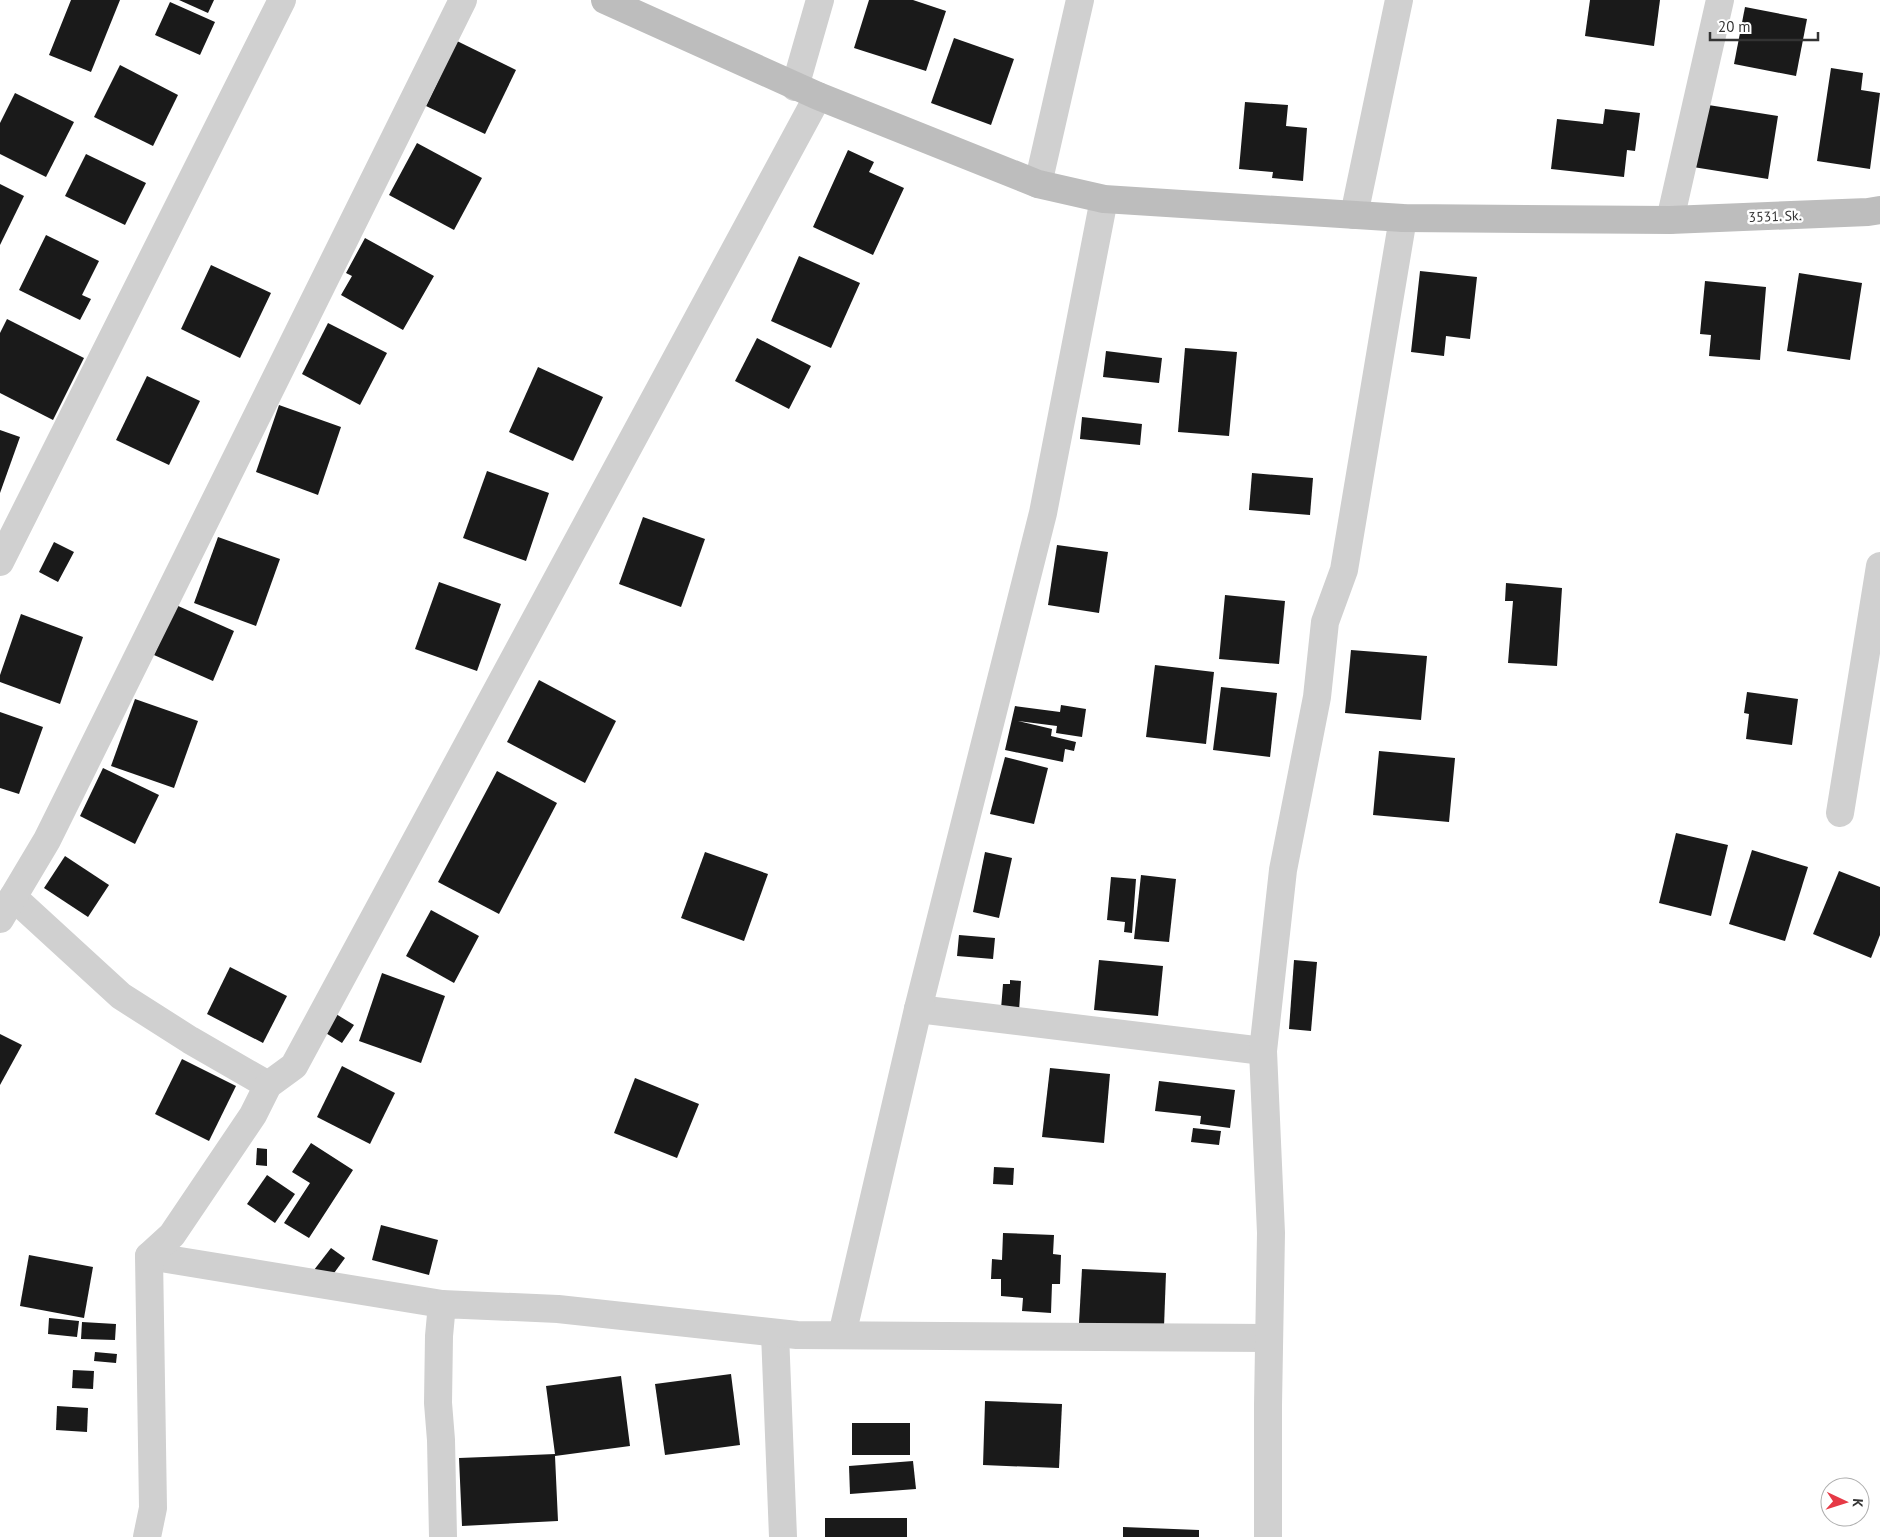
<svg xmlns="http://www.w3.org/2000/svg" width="1880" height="1537" font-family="'PT Sans',sans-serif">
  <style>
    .building { fill: #1a1a1a }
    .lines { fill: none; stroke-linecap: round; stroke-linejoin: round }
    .street { stroke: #d0d0d0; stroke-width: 28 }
    .secondary { stroke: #bdbdbd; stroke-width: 28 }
    .labels { text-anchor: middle; stroke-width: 5; stroke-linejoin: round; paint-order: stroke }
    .street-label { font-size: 14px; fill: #333; stroke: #fff }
  </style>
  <rect width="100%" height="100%" fill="#fff"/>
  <!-- building -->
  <g class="building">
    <polygon points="71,0 120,0 91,72 49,55"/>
    <polygon points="179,0 214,0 208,13"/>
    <polygon points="869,0 913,0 946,11 926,71 854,48"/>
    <polygon points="1590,0 1660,0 1654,46 1585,36"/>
    <polygon points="170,2 215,22 200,55 155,35"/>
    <polygon points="1745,7 1807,19 1796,76 1734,64"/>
    <polygon points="954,38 1014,59 991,125 931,103"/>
    <polygon points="457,41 516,70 485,134 426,106"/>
    <polygon points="120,65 178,95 153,146 94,117"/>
    <polygon points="1831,68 1863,73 1861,90 1880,93 1870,169 1817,161"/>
    <polygon points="15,93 74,122 46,177 0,154 0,123"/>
    <polygon points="1245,102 1288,105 1286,126 1307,128 1303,181 1272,178 1273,172 1239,169"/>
    <polygon points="1702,104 1778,116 1768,179 1693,167"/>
    <polygon points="1605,109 1640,113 1635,151 1627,150 1624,177 1551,169 1557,119 1603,124"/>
    <polygon points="417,143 482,178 454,230 389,195"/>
    <polygon points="848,150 874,162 869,172 904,188 873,255 813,227"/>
    <polygon points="86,154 146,183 125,225 65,196"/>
    <polygon points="0,184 24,196 0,245"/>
    <polygon points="46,235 99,261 82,295 91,299 80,320 19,290"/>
    <polygon points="365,238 434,276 403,330 341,295 352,276 346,273"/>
    <polygon points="799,256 860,283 831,348 771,321"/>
    <polygon points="211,265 271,293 240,358 181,329"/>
    <polygon points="1420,271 1477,277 1470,339 1446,336 1444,356 1411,352"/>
    <polygon points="1799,273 1862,283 1850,360 1787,351"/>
    <polygon points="1705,281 1766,287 1760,360 1709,356 1711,335 1700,334"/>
    <polygon points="7,319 84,358 53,420 0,393 0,333"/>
    <polygon points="328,323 387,353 360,405 302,374"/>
    <polygon points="757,338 811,366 789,409 735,381"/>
    <polygon points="1185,348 1237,352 1229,436 1178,432"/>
    <polygon points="1106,351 1162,358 1159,383 1103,377"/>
    <polygon points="538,367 603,397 573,461 509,432"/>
    <polygon points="147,376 200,401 169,465 116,440"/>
    <polygon points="279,405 341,427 318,495 256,472"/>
    <polygon points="1082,417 1142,424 1140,445 1080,439"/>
    <polygon points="0,430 20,437 0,493"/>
    <polygon points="487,471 549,493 526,561 463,538"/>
    <polygon points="1252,473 1313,478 1310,515 1249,510"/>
    <polygon points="643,517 705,539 681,607 619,584"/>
    <polygon points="218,537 280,559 256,626 194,603"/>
    <polygon points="54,542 74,552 58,582 39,572"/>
    <polygon points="1057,545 1108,552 1099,613 1048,605"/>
    <polygon points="439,582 501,604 477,671 415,649"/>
    <polygon points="1506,583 1562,588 1557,666 1508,663 1513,601 1505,601"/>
    <polygon points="1225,595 1285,601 1279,664 1219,659"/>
    <polygon points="176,605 234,631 213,681 154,655"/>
    <polygon points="21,614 83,637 60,704 0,682 0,675"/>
    <polygon points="1351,650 1427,656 1421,720 1345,713"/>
    <polygon points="1155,665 1214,672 1206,744 1146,737"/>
    <polygon points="539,680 616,721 585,783 507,742"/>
    <polygon points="1221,687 1277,693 1270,757 1213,750"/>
    <polygon points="1747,692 1798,699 1792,745 1746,739 1749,714 1744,713"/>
    <polygon points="135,699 198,721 174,788 111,766"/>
    <polygon points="1061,705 1086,709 1082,737 1056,733 1057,726 1018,721 1052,729 1051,736 1076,742 1074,751 1065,749 1063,762 1005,750 1015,706 1060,712"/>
    <polygon points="0,712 43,727 19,794 0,788"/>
    <polygon points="1379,751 1455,758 1449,822 1373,815"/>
    <polygon points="1005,757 1048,768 1034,824 990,814"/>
    <polygon points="103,768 159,795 135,844 80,816"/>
    <polygon points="497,771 557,803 499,914 438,882"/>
    <polygon points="1676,833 1728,845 1711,916 1659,903"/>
    <polygon points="1752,850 1808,867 1785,941 1729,924"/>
    <polygon points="705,852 768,874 744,941 681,918"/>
    <polygon points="985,852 1012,858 999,918 973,912"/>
    <polygon points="65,856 109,885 88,917 44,888"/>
    <polygon points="1839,871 1880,887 1880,935 1871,958 1813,934"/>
    <polygon points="1141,875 1176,879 1169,942 1134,939"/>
    <polygon points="1111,877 1136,879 1132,933 1124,932 1125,922 1107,920"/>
    <polygon points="431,910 479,936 454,983 406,956"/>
    <polygon points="959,935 995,938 993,959 957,956"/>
    <polygon points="1099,960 1163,966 1158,1016 1094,1010"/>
    <polygon points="1294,960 1317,962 1311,1031 1289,1029"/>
    <polygon points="230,967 287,996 263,1043 207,1014"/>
    <polygon points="382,973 445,996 421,1063 359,1041"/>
    <polygon points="1010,980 1021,981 1019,1011 1001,1009 1003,984 1010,984"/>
    <polygon points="336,1014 354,1025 342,1043 324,1032"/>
    <polygon points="0,1034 22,1045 0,1085"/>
    <polygon points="182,1059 236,1086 209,1141 155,1114"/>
    <polygon points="342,1066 395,1093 370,1144 317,1117"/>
    <polygon points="1050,1068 1110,1074 1104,1143 1042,1137"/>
    <polygon points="635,1078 699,1104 677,1158 614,1133"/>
    <polygon points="1159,1081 1235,1090 1230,1128 1200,1124 1201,1116 1155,1111"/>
    <polygon points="1193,1128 1221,1131 1219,1145 1191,1142"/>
    <polygon points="311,1143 353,1170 309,1238 284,1223 310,1183 292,1172"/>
    <polygon points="257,1148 267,1149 267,1166 256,1165"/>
    <polygon points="994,1167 1014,1168 1013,1185 993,1184"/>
    <polygon points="267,1175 295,1194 275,1223 247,1204"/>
    <polygon points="381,1225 438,1240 429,1275 372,1260"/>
    <polygon points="1003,1233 1054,1235 1053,1254 1061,1255 1060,1284 1052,1284 1051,1313 1022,1311 1023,1298 1001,1296 1001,1279 991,1279 992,1259 1002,1260"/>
    <polygon points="331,1248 345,1258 329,1280 314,1270"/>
    <polygon points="29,1255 93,1267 84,1318 20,1306"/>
    <polygon points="1082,1269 1166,1273 1164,1327 1079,1323"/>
    <polygon points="49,1318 79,1321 77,1337 48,1334"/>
    <polygon points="82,1322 116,1324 115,1340 81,1339"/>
    <polygon points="95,1352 117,1354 116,1363 94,1361"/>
    <polygon points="73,1370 94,1371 93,1389 72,1388"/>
    <polygon points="731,1374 740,1445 665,1455 655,1384"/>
    <polygon points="621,1376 630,1446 555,1456 558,1521 462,1526 459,1458 555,1454 546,1386"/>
    <polygon points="985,1401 1062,1404 1059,1468 983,1465"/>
    <polygon points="57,1406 88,1408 87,1432 56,1430"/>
    <rect x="852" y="1423" width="58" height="32"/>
    <polygon points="913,1461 916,1489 850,1494 849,1466"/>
    <rect x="825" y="1518" width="82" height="19"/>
    <polygon points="1123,1527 1199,1530 1199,1537 1123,1537"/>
  </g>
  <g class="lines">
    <!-- street -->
    <g class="street">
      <polyline points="795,87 820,0"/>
      <polyline points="1038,184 1080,0"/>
      <polyline points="1354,215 1399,0"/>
      <polyline points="1670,220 1720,0"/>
      <polyline points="0,562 282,0"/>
      <polyline points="1840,813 1880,566"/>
      <polyline points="13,897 121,996 190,1040 268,1085"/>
      <polyline points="0,919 47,840 463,0"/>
      <polyline points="918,1009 1263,1051"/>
      <polyline points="149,1256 442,1304"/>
      <polyline points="775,1333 783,1537"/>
      <polyline points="842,1335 918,1009 1043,513 1104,199"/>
      <polyline points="147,1537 153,1508 149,1256 172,1235 253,1115 268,1085 294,1066 818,96"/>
      <polyline points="443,1537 441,1440 438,1403 439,1336 442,1304 558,1309 797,1335 1269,1338"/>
      <polyline points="1268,1537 1268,1405 1271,1233 1263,1051 1283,870 1317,697 1325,622 1344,570 1403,218"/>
    </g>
    <!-- secondary -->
    <polyline class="secondary" points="605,0 818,96 1038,184 1104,199 1403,218 1670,220 1868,212 1880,210"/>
  </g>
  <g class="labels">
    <!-- street labels -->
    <g class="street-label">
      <text transform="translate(1775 216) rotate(-2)" y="5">3531. Sk.</text>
    </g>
  </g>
  <!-- north arrow -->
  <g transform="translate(1845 1502) rotate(94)"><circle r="24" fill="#ffffff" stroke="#adadad"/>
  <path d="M0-4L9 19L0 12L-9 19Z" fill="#e63946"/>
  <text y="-8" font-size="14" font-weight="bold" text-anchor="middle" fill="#333333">K</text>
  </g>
  <!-- scale -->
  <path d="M1710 32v8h108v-8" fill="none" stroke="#333333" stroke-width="2.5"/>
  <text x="1718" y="32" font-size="15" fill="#333333" stroke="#ffffff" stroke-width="4" paint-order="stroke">20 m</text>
</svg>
